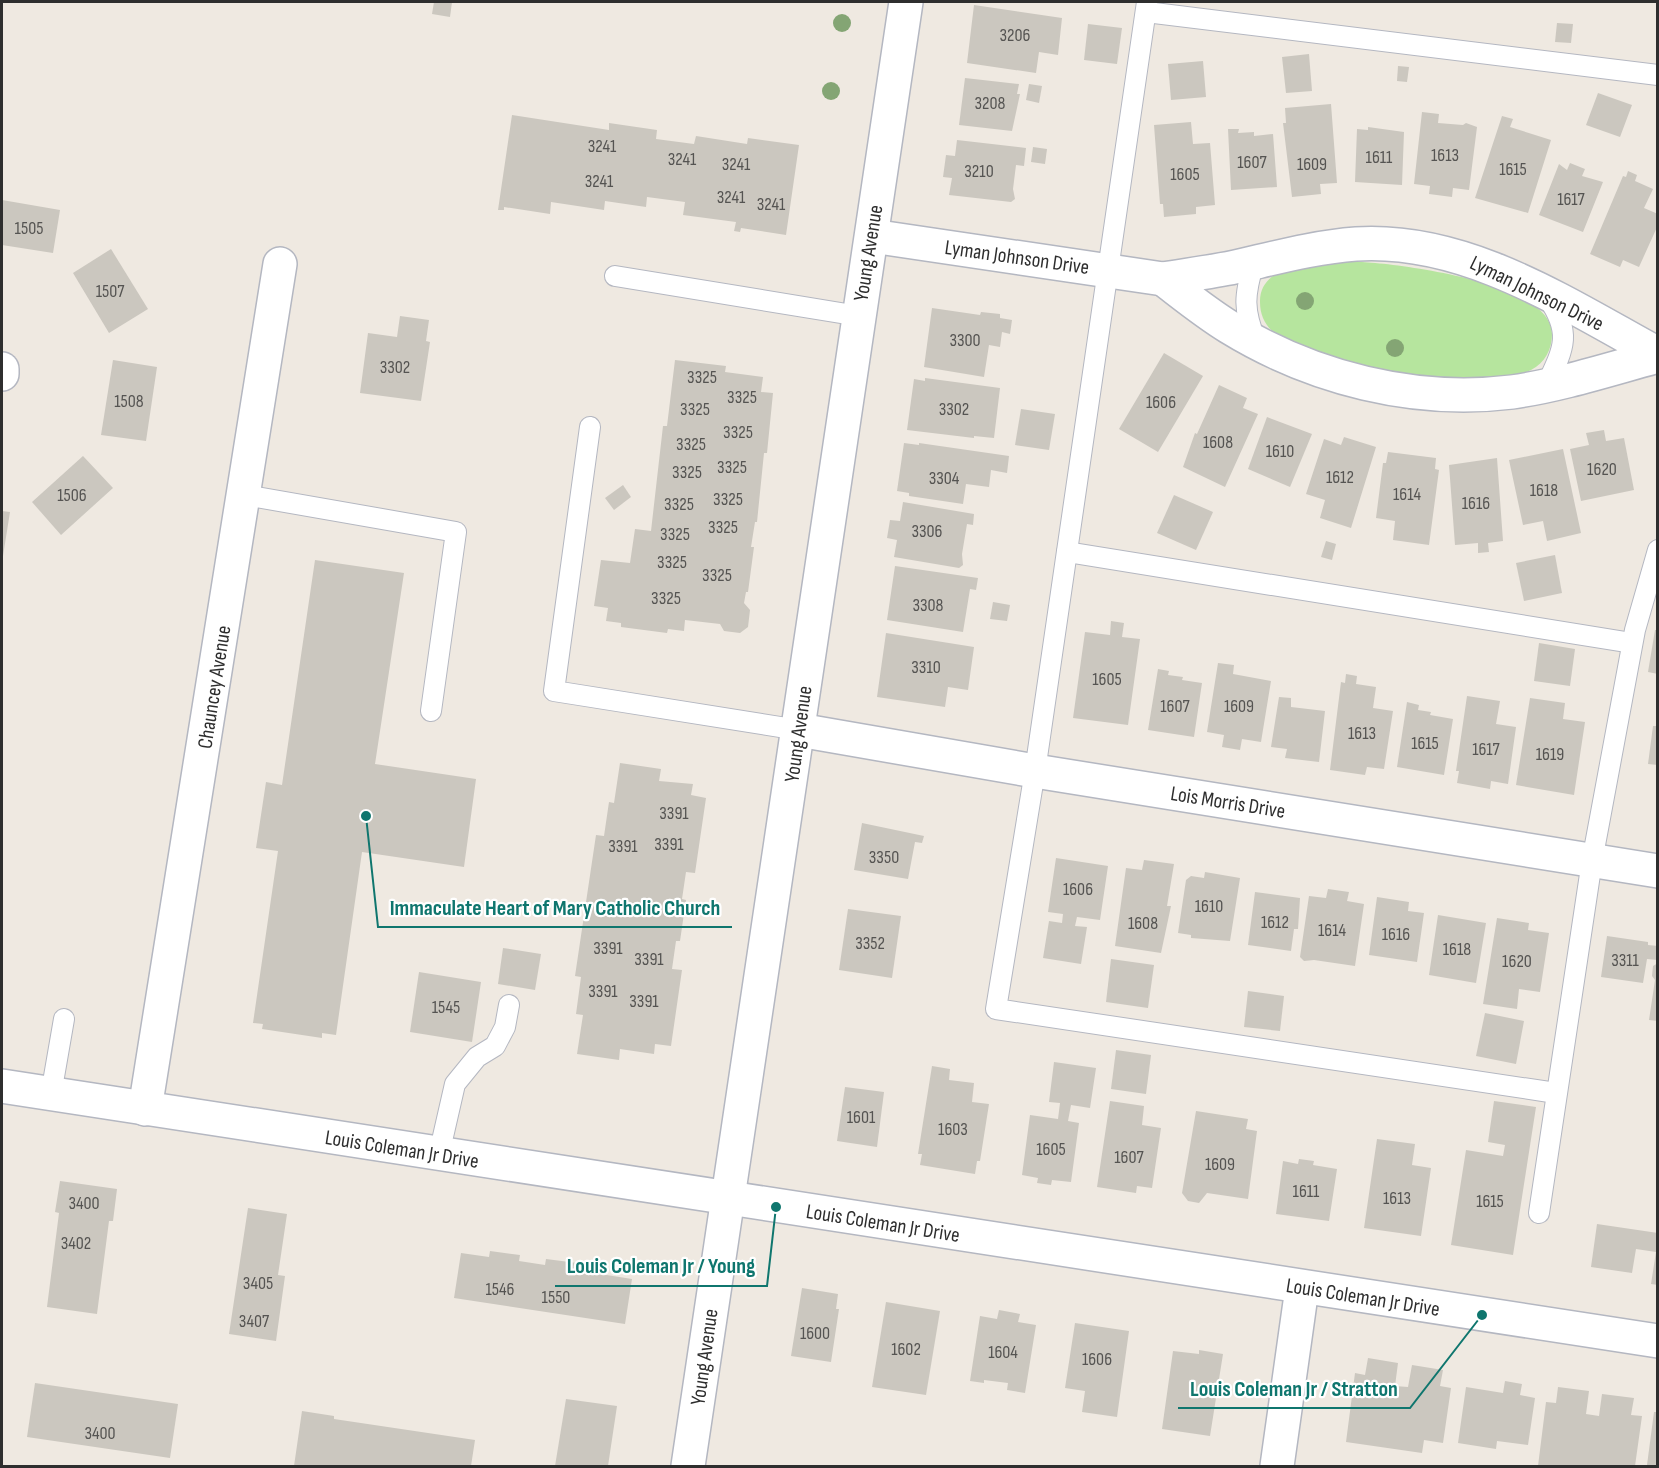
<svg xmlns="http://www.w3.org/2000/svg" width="1659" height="1468" font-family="'Sofia Sans Condensed',sans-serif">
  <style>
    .green { fill: #b6e59e }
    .building { fill: #cbc7bf }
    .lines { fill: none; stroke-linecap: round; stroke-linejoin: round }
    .lane-casing { stroke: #b4b7c1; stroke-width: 22 }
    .street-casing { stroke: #b4b7c1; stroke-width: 36 }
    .lane { stroke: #fff; stroke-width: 20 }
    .street { stroke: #fff; stroke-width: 33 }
    .tree { fill: #84a574 }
    .labels { text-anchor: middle; stroke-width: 4.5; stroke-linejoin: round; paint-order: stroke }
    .number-label { font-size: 18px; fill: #555452 }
    .street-label { font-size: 21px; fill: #2e2e2e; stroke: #fff }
    .leader { fill: none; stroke: #0f766e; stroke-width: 2 }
    .callout-dot { fill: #0f766e; stroke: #fff; stroke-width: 2 }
    .callout-label { font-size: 22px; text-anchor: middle; font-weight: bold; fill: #0f766e; stroke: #fff; stroke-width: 4.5; stroke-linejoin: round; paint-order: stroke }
  </style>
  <rect width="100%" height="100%" fill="#efe9e1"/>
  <!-- green -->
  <path class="green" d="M1362,262C1400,264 1553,283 1552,334C1552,349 1545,363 1531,370C1481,395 1320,365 1275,333C1265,326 1260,315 1260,302C1259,258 1332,262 1362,262Z"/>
  <!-- building -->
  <g class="building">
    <polygon points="434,2 452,2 450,17 432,14"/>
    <polygon points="974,5 1062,18 1058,55 1039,52 1036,73 967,63"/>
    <polygon points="1557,23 1573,24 1571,43 1555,42"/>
    <polygon points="1088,24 1122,28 1117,64 1084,60"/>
    <polygon points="1309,54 1312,91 1286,93 1282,57"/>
    <polygon points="1203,61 1206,97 1171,100 1168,64"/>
    <polygon points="1398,66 1409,67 1407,82 1397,81"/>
    <polygon points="965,78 1019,84 1017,94 1020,94 1012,131 959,125"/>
    <polygon points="1029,84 1042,86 1039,103 1026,100"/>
    <polygon points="1598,93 1632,105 1620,137 1586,125"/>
    <polygon points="1331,104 1337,183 1320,184 1321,194 1292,197 1283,123 1286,123 1285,108"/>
    <polygon points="1422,112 1439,114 1438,123 1463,125 1466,123 1477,127 1469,190 1453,188 1452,197 1429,194 1430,186 1414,184"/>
    <polygon points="512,115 609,130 609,123 657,130 656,139 694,144 696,136 747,144 748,138 799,145 786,235 741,228 740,232 734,231 736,222 683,215 685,202 647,197 646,207 605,201 604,210 551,202 550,214 504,207 504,210 498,210"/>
    <polygon points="1502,116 1513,119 1510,127 1551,140 1528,213 1475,198"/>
    <polygon points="1191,122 1193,144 1210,143 1215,205 1196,207 1196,214 1164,217 1163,204 1160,204 1154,125"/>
    <polygon points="1368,127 1404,132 1402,185 1355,182 1357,129 1368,130"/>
    <polygon points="1228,129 1239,129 1238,133 1254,132 1254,136 1273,134 1277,187 1231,190"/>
    <polygon points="957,140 1026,148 1024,166 1016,165 1013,189 1015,199 1011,202 949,195 952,178 943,177 946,155 955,156"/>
    <polygon points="1033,147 1047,149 1045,164 1031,162"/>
    <polygon points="1570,163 1585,169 1582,176 1603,182 1583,232 1539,215 1559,164 1567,170"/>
    <polygon points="1628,171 1637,175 1635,181 1653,189 1644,208 1658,214 1658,225 1639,267 1623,260 1620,267 1590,254 1623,176 1626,177"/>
    <polygon points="2,200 60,210 53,253 2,245"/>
    <polygon points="111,249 148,309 109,333 73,273"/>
    <polygon points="932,308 980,315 981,312 1000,314 1000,318 1012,320 1010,334 1002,332 1000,347 989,345 984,377 924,367"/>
    <polygon points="400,316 429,320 426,341 430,342 421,401 360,393 368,333 397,337"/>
    <polygon points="1164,353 1203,376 1158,452 1119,429"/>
    <polygon points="113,360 157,367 146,441 101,435"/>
    <polygon points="675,360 726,366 725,372 763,377 761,392 773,393 767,453 764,453 757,522 755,522 751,547 754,547 748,592 746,592 744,603 750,610 748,627 740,633 724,631 720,624 685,620 684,631 668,629 667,633 621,627 621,623 606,621 608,608 594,606 601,560 630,563 635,529 651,531 663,426 667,426"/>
    <polygon points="925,378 1000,388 994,438 974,436 974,438 907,430 914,379 925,381"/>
    <polygon points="1219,385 1247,398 1243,408 1258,414 1225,487 1183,467 1195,433 1197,434"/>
    <polygon points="1021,409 1055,414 1049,450 1015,445"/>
    <polygon points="1267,417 1312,434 1290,487 1248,469"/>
    <polygon points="1604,430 1606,441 1624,438 1634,490 1581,501 1570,449 1589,445 1586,433"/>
    <polygon points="1344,437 1376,447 1351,528 1320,518 1325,500 1306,494 1324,439 1341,445"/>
    <polygon points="904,443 919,445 919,443 1009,456 1007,473 991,470 989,487 966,484 963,504 909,496 909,493 897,491"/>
    <polygon points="1563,449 1581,533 1547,541 1543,521 1523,525 1509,460"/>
    <polygon points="1388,452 1436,458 1435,469 1439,470 1429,545 1393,540 1395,521 1376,518 1383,463 1386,463"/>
    <polygon points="83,456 113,488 61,535 32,502"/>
    <polygon points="1497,458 1503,541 1488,543 1489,552 1478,553 1478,543 1455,545 1449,465"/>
    <polygon points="623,485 631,497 614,510 605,498"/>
    <polygon points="1174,495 1213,512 1196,550 1157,533"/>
    <polygon points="903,502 974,514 973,525 967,524 962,554 963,565 959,568 894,557 897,540 887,538 890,520 900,521"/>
    <polygon points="2,511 10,512 3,556 2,556"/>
    <polygon points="1326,541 1336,544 1332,560 1321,557"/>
    <polygon points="1555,555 1562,593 1524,601 1516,563"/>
    <polygon points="315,560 404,573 375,764 476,779 464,867 362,852 336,1035 322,1033 322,1038 262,1029 263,1024 253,1023 278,851 256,848 266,782 282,785"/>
    <polygon points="895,566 978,578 976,590 970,589 963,632 887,620"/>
    <polygon points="993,602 1010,605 1007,621 990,619"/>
    <polygon points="1111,621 1124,623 1122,637 1140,639 1128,725 1073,718 1085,632 1110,635"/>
    <polygon points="1655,630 1658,630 1658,674 1648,672"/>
    <polygon points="886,633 974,647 968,690 948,687 945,707 877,697"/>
    <polygon points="1539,643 1575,649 1570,686 1534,681"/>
    <polygon points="1218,663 1234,665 1233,674 1271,681 1261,742 1242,739 1240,750 1222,747 1224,735 1207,732"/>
    <polygon points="1158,669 1169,671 1168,675 1183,677 1182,680 1202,683 1194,737 1148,730"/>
    <polygon points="1346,674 1357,676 1356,684 1376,687 1373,708 1393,711 1384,769 1367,767 1365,775 1330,770 1341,682 1345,683"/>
    <polygon points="1467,696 1500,701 1496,724 1516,727 1508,784 1491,781 1490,789 1457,783 1459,771 1456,771"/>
    <polygon points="1279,697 1291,698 1291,707 1325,711 1319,762 1285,758 1287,749 1271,747"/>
    <polygon points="1530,698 1565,703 1563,719 1585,722 1574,795 1516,785"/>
    <polygon points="1407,702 1419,705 1418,710 1431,712 1430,715 1453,719 1444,775 1397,767"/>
    <polygon points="1653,726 1658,726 1658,765 1648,764"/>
    <polygon points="620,763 661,769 659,781 693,784 691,795 706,798 695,873 686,872 682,899 686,900 680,941 676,941 672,969 682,970 671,1046 655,1044 654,1054 620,1049 619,1060 577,1054 583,1015 576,1014 581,977 575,976 596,835 604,836 609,802 614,803"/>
    <polygon points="862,823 924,836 922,843 915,842 908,879 854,870"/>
    <polygon points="1056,858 1108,866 1100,920 1077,917 1075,926 1087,927 1081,964 1043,958 1049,921 1062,923 1063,914 1048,912"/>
    <polygon points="1144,860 1174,864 1167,906 1171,906 1161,953 1115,946 1126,868 1142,870"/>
    <polygon points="1205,872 1240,878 1230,941 1191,938 1191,935 1178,933 1186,880 1191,876 1204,878"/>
    <polygon points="1328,889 1349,892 1347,901 1364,904 1355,966 1314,960 1304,961 1300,957 1309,896 1326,898"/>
    <polygon points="1255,892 1300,898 1298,929 1294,929 1291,951 1248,945"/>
    <polygon points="1377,897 1409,902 1408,911 1424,913 1417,962 1369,955"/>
    <polygon points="848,909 901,916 892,978 839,970"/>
    <polygon points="1438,915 1486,923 1476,983 1429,975"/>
    <polygon points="1497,918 1529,923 1528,930 1549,933 1540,992 1519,989 1517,1009 1483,1004"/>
    <polygon points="1607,936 1648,942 1648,945 1658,946 1658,960 1647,959 1643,983 1601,977"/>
    <polygon points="503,948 541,954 535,990 498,984"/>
    <polygon points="1111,959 1154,965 1148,1008 1106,1002"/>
    <polygon points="1658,963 1658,1021 1649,1020 1655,980 1652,976 1653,966"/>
    <polygon points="419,972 481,982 472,1042 410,1032"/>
    <polygon points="1248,991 1284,996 1280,1031 1244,1027"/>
    <polygon points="1485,1013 1524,1021 1516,1064 1476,1056"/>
    <polygon points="1116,1050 1151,1055 1146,1094 1111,1089"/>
    <polygon points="1054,1062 1096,1068 1090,1108 1071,1105 1068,1121 1079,1123 1071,1182 1052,1180 1051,1185 1037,1183 1038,1178 1022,1175 1030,1115 1058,1119 1060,1103 1049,1102"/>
    <polygon points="932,1066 950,1069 949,1080 974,1083 972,1102 989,1104 980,1161 977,1161 975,1174 920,1165 922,1154 918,1154"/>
    <polygon points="845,1087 884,1092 877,1147 837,1141"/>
    <polygon points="1110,1101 1144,1106 1142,1125 1161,1128 1152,1188 1137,1186 1136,1193 1097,1187"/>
    <polygon points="1494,1101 1536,1107 1513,1255 1451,1245 1466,1150 1503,1156 1505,1145 1488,1142"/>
    <polygon points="1196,1111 1248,1119 1246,1129 1257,1131 1248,1199 1207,1193 1199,1203 1188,1201 1182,1193"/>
    <polygon points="1377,1139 1415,1144 1412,1165 1431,1168 1421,1236 1364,1228"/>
    <polygon points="1299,1159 1314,1161 1313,1165 1337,1169 1329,1221 1276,1214 1283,1161 1298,1164"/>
    <polygon points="60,1181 117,1189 113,1221 109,1221 97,1314 47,1307 59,1213 55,1212"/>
    <polygon points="248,1208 287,1214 278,1275 285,1276 276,1341 229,1334"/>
    <polygon points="1597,1224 1658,1233 1658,1285 1651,1284 1656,1252 1636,1249 1632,1273 1591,1267"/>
    <polygon points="490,1251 520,1255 519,1261 545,1265 546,1259 577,1263 575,1270 632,1279 625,1324 454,1298 461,1253 489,1257"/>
    <polygon points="802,1288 838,1294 836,1309 839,1309 831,1362 791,1356"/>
    <polygon points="886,1302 940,1311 926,1395 872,1387"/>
    <polygon points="999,1310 1020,1314 1018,1322 1036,1325 1025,1393 1007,1390 1008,1383 984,1380 984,1383 970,1381 980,1316 997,1319"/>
    <polygon points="1075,1323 1129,1331 1117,1417 1082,1412 1085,1391 1065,1388"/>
    <polygon points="1199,1350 1223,1354 1210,1436 1162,1429 1173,1351 1199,1354"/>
    <polygon points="1368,1358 1398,1363 1395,1386 1408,1387 1412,1365 1443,1370 1440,1386 1451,1388 1443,1443 1424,1440 1422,1453 1346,1442 1355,1373 1365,1375"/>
    <polygon points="1505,1381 1522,1384 1520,1395 1535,1398 1528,1445 1497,1441 1496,1449 1458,1443 1466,1387 1503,1393"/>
    <polygon points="35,1383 178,1404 170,1458 27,1437"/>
    <polygon points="1558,1387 1589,1391 1586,1414 1599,1416 1602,1394 1634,1398 1631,1415 1642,1416 1635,1466 1538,1466 1546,1402 1556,1403"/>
    <polygon points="566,1399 617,1406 608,1466 555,1466"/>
    <polygon points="302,1411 334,1416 334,1419 475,1440 471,1466 294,1466"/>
    <polygon points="1654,1412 1658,1412 1658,1466 1647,1465"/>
  </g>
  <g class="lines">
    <defs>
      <g id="lane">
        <polyline points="1147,2 1035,771 996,1009 1556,1093"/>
        <polyline points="1146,12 1658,75"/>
        <path d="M1254,262C1244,296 1243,309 1256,342"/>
        <polyline points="615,276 859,316"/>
        <path d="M1547,384C1564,348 1572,333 1548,298"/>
        <polyline points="590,427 554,691 799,730"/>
        <polyline points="245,495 456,532 431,711"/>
        <polyline points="1067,552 1632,643"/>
        <polyline points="51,1094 64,1019"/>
        <polyline points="439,1154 455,1084 477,1057 495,1046 505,1027 509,1005"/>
        <polyline points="1539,1213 1592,861 1635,630 1658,550"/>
      </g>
      <g id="street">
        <polyline points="872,236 1163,279"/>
        <path d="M1658,354C1566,304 1466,237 1356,244C1315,247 1275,258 1235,267C1211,272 1187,275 1163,279C1184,295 1206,313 1229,327C1312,378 1414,404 1512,392C1561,385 1610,369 1658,356"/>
        <polyline points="2,369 2,374"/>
        <polyline points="799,730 1035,771 1658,871"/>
        <polyline points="2,1086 1658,1341"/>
        <polyline points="145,1109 280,264"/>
        <polyline points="688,1466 906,2"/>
        <polyline points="1277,1466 1302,1288"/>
      </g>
    </defs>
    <!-- lane casing -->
    <use href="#lane" class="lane-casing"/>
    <!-- street casing -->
    <use href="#street" class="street-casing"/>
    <!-- lane -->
    <use href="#lane" class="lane"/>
    <!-- street -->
    <use href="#street" class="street"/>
  </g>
  <!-- trees -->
  <g class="tree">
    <circle cx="842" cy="23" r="9"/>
    <circle cx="831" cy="91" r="9"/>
    <circle cx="1305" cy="301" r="9"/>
    <circle cx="1395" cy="348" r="9"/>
  </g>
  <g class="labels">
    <!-- number labels -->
    <g class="number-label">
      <text x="1015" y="41">3206</text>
      <text x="990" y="109">3208</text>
      <text x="602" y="152">3241</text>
      <text x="1445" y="161">1613</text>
      <text x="1379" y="163">1611</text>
      <text x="682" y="165">3241</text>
      <text x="1252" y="168">1607</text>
      <text x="736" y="170">3241</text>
      <text x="1312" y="170">1609</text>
      <text x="1513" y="175">1615</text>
      <text x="979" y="177">3210</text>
      <text x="1185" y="180">1605</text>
      <text x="599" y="187">3241</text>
      <text x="731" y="203">3241</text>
      <text x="1571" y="205">1617</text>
      <text x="771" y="210">3241</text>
      <text x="29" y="234">1505</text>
      <text x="110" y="297">1507</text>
      <text x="965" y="346">3300</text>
      <text x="395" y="373">3302</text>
      <text x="702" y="383">3325</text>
      <text x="742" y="403">3325</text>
      <text x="129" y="407">1508</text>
      <text x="1161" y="408">1606</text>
      <text x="695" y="415">3325</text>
      <text x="954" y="415">3302</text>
      <text x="738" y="438">3325</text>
      <text x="1218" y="448">1608</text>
      <text x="691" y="450">3325</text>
      <text x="1280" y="457">1610</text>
      <text x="732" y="473">3325</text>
      <text x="1602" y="475">1620</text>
      <text x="687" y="478">3325</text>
      <text x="1340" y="483">1612</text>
      <text x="944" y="484">3304</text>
      <text x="1544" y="496">1618</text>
      <text x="1407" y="500">1614</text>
      <text x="72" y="501">1506</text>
      <text x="728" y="505">3325</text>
      <text x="1476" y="509">1616</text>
      <text x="679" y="510">3325</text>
      <text x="723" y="533">3325</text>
      <text x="927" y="537">3306</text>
      <text x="675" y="540">3325</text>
      <text x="672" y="568">3325</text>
      <text x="717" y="581">3325</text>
      <text x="666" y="604">3325</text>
      <text x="928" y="611">3308</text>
      <text x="926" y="673">3310</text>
      <text x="1107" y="685">1605</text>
      <text x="1175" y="712">1607</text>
      <text x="1239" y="712">1609</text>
      <text x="1362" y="739">1613</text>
      <text x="1425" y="749">1615</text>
      <text x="1486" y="755">1617</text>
      <text x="1550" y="760">1619</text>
      <text x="674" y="819">3391</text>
      <text x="669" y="850">3391</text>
      <text x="623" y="852">3391</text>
      <text x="884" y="863">3350</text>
      <text x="1078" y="895">1606</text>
      <text x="1209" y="912">1610</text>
      <text x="1275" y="928">1612</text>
      <text x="1143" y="929">1608</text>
      <text x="1332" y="936">1614</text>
      <text x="1396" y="940">1616</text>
      <text x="870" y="949">3352</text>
      <text x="608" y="954">3391</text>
      <text x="1457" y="955">1618</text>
      <text x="649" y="965">3391</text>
      <text x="1625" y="966">3311</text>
      <text x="1517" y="967">1620</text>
      <text x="603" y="997">3391</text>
      <text x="644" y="1007">3391</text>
      <text x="446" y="1013">1545</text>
      <text x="861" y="1123">1601</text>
      <text x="953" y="1135">1603</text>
      <text x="1051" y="1155">1605</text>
      <text x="1129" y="1163">1607</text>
      <text x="1220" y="1170">1609</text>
      <text x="1306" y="1197">1611</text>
      <text x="1397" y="1204">1613</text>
      <text x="1490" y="1207">1615</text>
      <text x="84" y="1209">3400</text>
      <text x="76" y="1249">3402</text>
      <text x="258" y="1289">3405</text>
      <text x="500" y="1295">1546</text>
      <text x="556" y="1303">1550</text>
      <text x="254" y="1327">3407</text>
      <text x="815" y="1339">1600</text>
      <text x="906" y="1355">1602</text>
      <text x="1003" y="1358">1604</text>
      <text x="1097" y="1365">1606</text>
      <text x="100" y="1439">3400</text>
    </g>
    <!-- street labels -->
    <g class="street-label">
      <text transform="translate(868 253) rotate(-81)" y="7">Young Avenue</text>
      <text transform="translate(1017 257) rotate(8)" y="7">Lyman Johnson Drive</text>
      <text transform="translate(1537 293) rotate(26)" y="7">Lyman Johnson Drive</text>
      <text transform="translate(214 687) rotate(-81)" y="7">Chauncey Avenue</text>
      <text transform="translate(798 734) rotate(-82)" y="7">Young Avenue</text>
      <text transform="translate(1228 802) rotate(9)" y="7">Lois Morris Drive</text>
      <text transform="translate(402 1149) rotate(9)" y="7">Louis Coleman Jr Drive</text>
      <text transform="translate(883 1223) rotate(9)" y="7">Louis Coleman Jr Drive</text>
      <text transform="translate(1363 1297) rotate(9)" y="7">Louis Coleman Jr Drive</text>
      <text transform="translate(704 1357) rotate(-82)" y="7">Young Avenue</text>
    </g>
  </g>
  <!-- callouts -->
  <path class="leader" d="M366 816L378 927H732M776 1207L767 1286H555M1482 1315L1410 1408H1178"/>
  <g class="callout-dot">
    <circle cx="366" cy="816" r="6"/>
    <circle cx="776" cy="1207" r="6"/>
    <circle cx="1482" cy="1315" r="6"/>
  </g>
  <g class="callout-label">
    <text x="555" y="915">Immaculate Heart of Mary Catholic Church</text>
    <text x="661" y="1273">Louis Coleman Jr / Young</text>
    <text x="1294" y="1396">Louis Coleman Jr / Stratton</text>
  </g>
  <!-- border -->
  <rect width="1659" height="1468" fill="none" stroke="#2e2e2e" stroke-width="6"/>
</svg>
